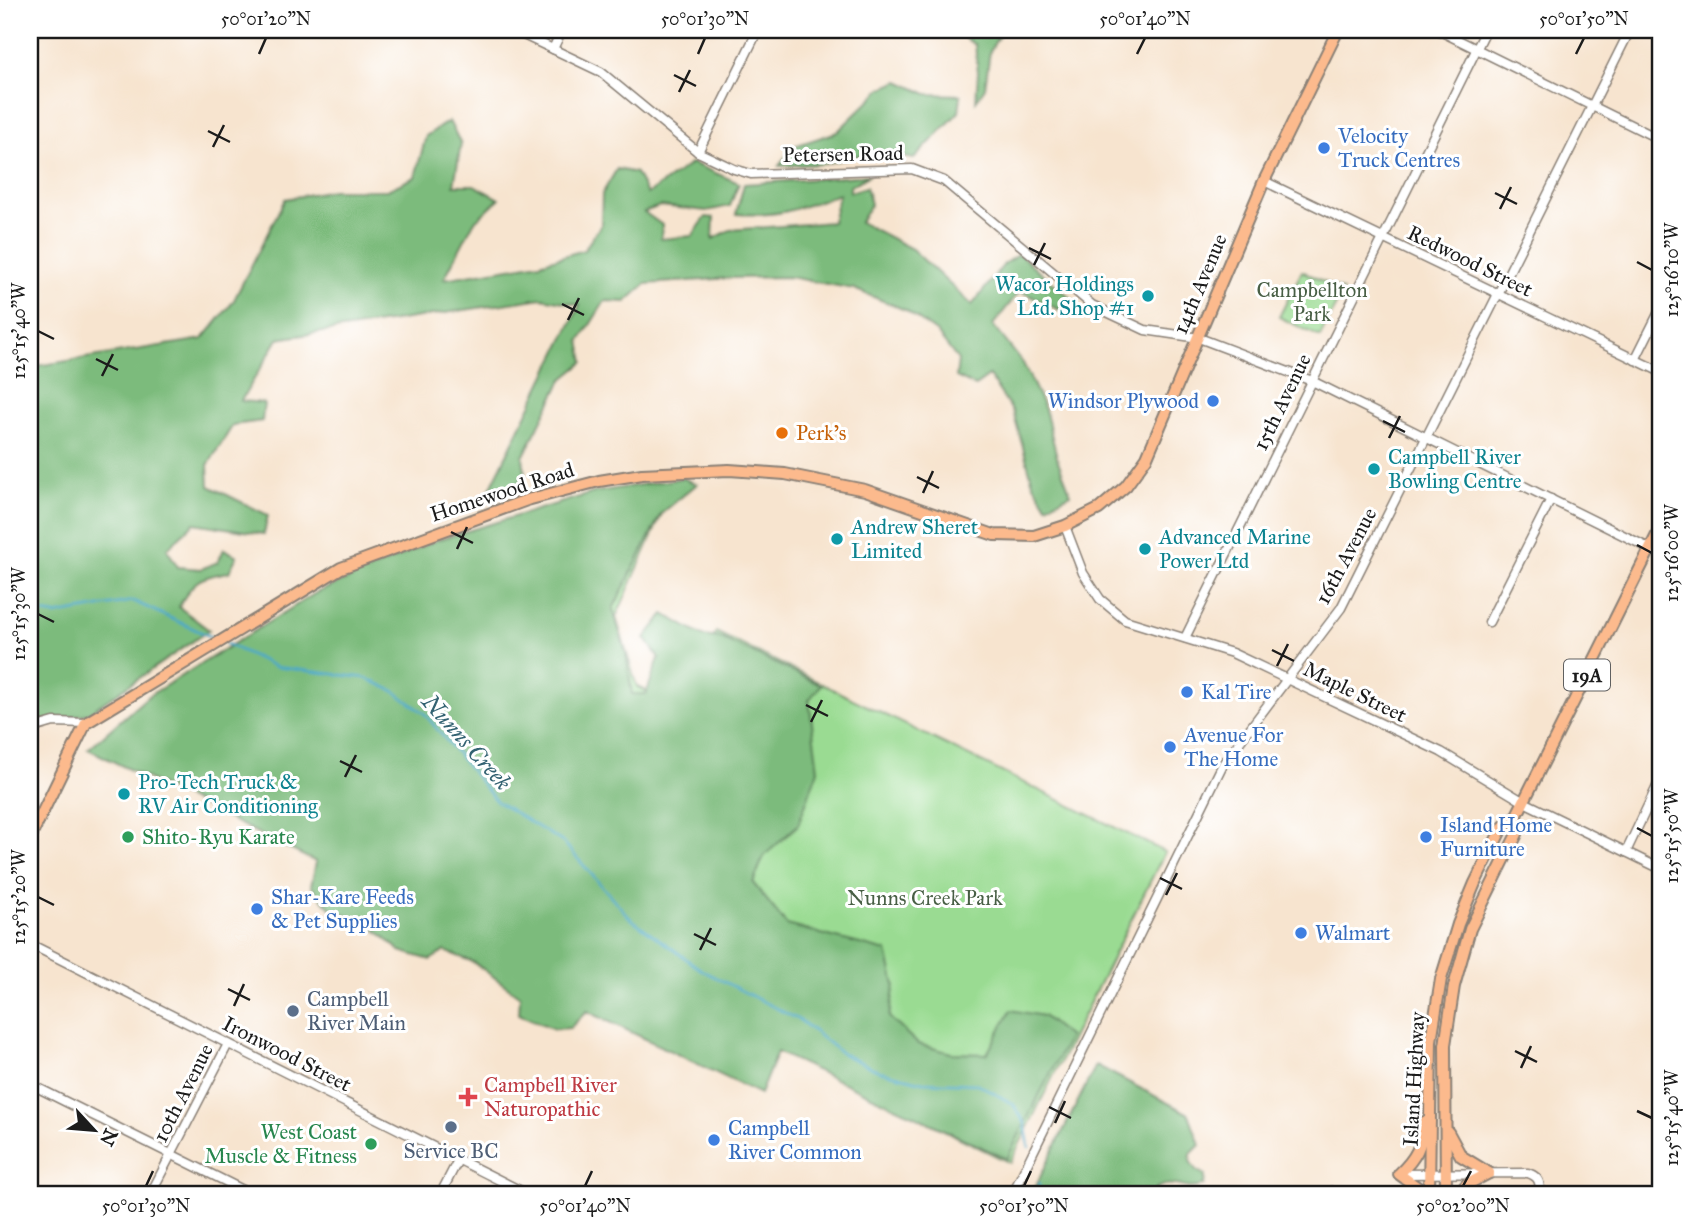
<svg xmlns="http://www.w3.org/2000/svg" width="1691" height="1225" font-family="'IM FELL Great Primer',serif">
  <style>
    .green { fill: #9adb92; stroke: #5b7c57; stroke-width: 2 }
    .forest { fill: #7bbb7c; stroke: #4c6c4c; stroke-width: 2 }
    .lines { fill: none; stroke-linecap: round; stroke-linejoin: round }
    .stream { stroke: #4aa8c9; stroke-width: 2.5 }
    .minor-casing { stroke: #8a8076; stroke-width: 11 }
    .major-casing { stroke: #8a8076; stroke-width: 14 }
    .minor { stroke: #fff; stroke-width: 8 }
    .major { stroke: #fcba8d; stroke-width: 10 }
    .ticks { fill: none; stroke: #1c1c1c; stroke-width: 2.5 }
    .shop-dot { fill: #3f7fe0; stroke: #fff; stroke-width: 2.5 }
    .culture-dot { fill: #0f9aa8; stroke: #fff; stroke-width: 2.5 }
    .food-dot { fill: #e8710a; stroke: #fff; stroke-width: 2.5 }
    .leisure-dot { fill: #2e9e5b; stroke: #fff; stroke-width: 2.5 }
    .service-dot { fill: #5c6f8a; stroke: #fff; stroke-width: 2.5 }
    .health-dot { fill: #e0444e; stroke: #fff; stroke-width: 2.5 }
    .labels { text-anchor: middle; stroke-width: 6; stroke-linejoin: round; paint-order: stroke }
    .shield { fill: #fff; stroke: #606060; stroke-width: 2 }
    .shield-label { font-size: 19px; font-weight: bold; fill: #1c1c1c }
    .shop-label { font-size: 21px; fill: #366cbe; stroke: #fff; text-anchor: start }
    .street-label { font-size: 21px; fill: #1c1c1c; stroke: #fff }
    .culture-label { font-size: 21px; fill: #0d838f; stroke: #fff; text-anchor: start }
    .park-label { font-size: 21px; fill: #485f45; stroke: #fff }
    .food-label { font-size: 21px; fill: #c56008; stroke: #fff; text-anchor: start }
    .leisure-label { font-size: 21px; fill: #27864d; stroke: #fff; text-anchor: start }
    .service-label { font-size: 21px; fill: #4e5e75; stroke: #fff; text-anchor: start }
    .health-label { font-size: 21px; fill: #be3a42; stroke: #fff; text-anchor: start }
    .water-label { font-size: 23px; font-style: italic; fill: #336272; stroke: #fff }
    .neatline { fill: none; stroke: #1c1c1c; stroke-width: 2.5 }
    .ticks-label { font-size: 18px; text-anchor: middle; fill: #1c1c1c }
  </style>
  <rect width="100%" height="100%" fill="#fff"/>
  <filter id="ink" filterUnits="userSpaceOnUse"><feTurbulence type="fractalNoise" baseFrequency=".0143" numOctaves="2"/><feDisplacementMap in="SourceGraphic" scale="14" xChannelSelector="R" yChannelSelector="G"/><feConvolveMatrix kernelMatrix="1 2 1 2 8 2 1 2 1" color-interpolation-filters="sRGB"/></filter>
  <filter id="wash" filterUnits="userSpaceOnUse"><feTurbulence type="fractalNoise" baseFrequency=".00686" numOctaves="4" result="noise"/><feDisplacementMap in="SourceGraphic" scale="28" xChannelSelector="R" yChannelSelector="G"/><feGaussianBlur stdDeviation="1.57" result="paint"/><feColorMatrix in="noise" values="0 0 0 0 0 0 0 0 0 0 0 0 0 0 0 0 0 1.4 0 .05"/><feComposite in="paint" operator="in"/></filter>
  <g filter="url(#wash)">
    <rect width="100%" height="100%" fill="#f7e4cf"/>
    <!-- green -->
    <g class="green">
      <polygon points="1302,271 1343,291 1320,337 1279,317"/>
      <polygon points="674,487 616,617 637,687 681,706 716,632 1165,852 1010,1163 778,1048 475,537"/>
    </g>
    <!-- forest -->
    <g class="forest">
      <polygon points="953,30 1002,30 990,51 985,88 976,101 978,72 975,45"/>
      <polygon points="899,81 927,94 961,95 959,112 914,159 873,152 823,164 779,166 794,146 837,132 882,88"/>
      <path d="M449,121L461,144L454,185H474L499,199L474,222L444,279L540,263L584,250L601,225L602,194L617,169L636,173L647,194L692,163L739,183L730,206L707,211L660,206L644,212L662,225L661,239L692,236L706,217L714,218L713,239L730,230L832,222L839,194C798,209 780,217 736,214L744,184L870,175L850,186V192L866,187L871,204L860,222L912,249L972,305L1005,263L1019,254L1076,302L1066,313L1020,291L993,325L1023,363L1045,409L1058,461L1071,494L1047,506L1033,483L1013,412L989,376L975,386L956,377L958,360L936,332L905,310L854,289L789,277L731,278L646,284L626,302L605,301L580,341L584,362L562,380L523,457L525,474L515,488L487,495L580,305L542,298L278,339L241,401L264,403L262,421L233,425L208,465L209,486L268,515L264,534L194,523L167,549L178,567L201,569L218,562L224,549L237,556L229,572C199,577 193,580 179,607L209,630L87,714L30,723V367L203,339L233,302L285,199L332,190H387L415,177L426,136Z"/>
      <polygon points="683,478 697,484 661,514 613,609 626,653 632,694 646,694 659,658 645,638 664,614 703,636 721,638 821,685 809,700 818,770 798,825 764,856 753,883 787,925 887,951 895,985 889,1017 918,1044 951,1053 987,1054 1011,1010 1043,1016 1069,1037 1007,1159 777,1052 760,1094 587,1011 570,1028 554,1029 519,1014 520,996 473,962 445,951 430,960 400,951 368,923 331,909 311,886 316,862 88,749 147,697 316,593 437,540 596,492"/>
      <path d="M1096,1065L1189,1114L1200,1145L1191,1154L1190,1161L1196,1170L1205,1175L1204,1185C1185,1194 1177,1178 1156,1188L1154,1195H1031Z"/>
    </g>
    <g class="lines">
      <!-- stream -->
      <g class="stream">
        <polyline points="30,611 55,615 133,601 216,639"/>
        <polyline points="225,643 276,667 366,678 394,691 424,713 496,801 564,843 630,918 703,971 801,1021 841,1053 879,1071 923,1082 978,1084 1013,1104 1025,1123 1029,1147"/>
        <polyline points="1039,1183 1040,1195"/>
      </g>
    </g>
  </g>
  <g filter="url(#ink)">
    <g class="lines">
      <defs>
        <g id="minor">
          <polyline points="513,30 601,72 698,152 734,169 751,174 912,169 944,181 1092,305 1145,330 1199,338 1312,381 1661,554"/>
          <polyline points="1438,30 1661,140"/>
          <polyline points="553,49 562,30"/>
          <polyline points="698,152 758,30"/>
          <polyline points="1264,181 1661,372"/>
          <polyline points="1635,360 1661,308"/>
          <polyline points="1065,526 1083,573 1100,599 1125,620 1232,653 1441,752 1524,802 1661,869"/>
          <polyline points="1489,622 1551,499"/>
          <polyline points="1185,638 1486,30"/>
          <polyline points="30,729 54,722 86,723"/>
          <polyline points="1626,852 1661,778"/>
          <polyline points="30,944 529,1195"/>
          <polyline points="30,1084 253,1195"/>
          <path d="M1399,1174L1528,1173C1540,1177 1540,1183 1540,1195"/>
          <polyline points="150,1195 228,1044"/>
          <polyline points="440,1195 458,1160"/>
          <polyline points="1012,1195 1223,764 1341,608 1630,30"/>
          <polyline points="1329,1195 1331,1191"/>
        </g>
        <g id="major">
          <polyline points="30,838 86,723 341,568 527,500 599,481 642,474 729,470 785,474 865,490 994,535 1034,536 1065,526 1099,509 1126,486 1147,457 1264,181 1338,30"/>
          <polyline points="1448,1132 1461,1156 1489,1173"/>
          <path d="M1423,1195L1417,1187L1399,1174C1416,1158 1422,1146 1424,1122"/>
          <polyline points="1429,1195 1431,1041 1441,979 1458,924 1475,883 1502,828 1517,815 1661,527"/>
          <polyline points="1446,1195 1445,1045 1454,986 1470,929 1517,834 1517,815"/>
          <polyline points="1458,1195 1466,1185 1489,1173"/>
        </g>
      </defs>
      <!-- minor casing -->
      <use href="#minor" class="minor-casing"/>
      <!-- major casing -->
      <use href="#major" class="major-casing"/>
      <!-- minor -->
      <use href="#minor" class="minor"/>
      <!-- major -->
      <use href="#major" class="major"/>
    </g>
  </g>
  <!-- ticks -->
  <path class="ticks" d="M259,54L266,38M698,54L705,38M1137,54L1145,38M1576,54L1584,38M674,75L696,86M679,92L690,70M208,131L230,142M213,147L224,125M1495,193L1517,204M1500,209L1511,187M1029,248L1051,259M1637,262L1652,270M1034,265L1045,243M562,304L584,315M568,320L579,298M38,331L54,339M96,359L118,370M102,376L113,354M1383,421L1405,432M1389,438L1400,416M917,477L939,488M923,493L933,471M451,532L473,543M1637,545L1652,553M457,549L467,527M38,614L54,622M1272,650L1294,661M1277,666L1288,644M806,705L828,716M811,722L822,700M340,761L362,772M345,777L356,755M1637,828L1652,836M1160,878L1182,889M1166,895L1177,873M38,897L54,905M694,934L716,945M700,950L711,928M228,989L250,1000M234,1006L244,984M1515,1051L1537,1062M1521,1068L1531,1046M1049,1107L1071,1118M1637,1111L1652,1118M1055,1123L1065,1101M146,1186L153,1171M585,1186L592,1171M1024,1186L1031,1171M1463,1186L1471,1171"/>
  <!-- markers -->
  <g class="shop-dot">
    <circle cx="1324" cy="148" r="7"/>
    <circle cx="1213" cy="401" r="7"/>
    <circle cx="1187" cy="692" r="7"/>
    <circle cx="1170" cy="747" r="7"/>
    <circle cx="1426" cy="837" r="7"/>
    <circle cx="257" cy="909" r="7"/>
    <circle cx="1301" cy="933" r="7"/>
    <circle cx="714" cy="1140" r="7"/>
  </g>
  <g class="culture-dot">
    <circle cx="1148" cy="296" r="7"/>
    <circle cx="1374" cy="469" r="7"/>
    <circle cx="837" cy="539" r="7"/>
    <circle cx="1145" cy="549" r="7"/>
    <circle cx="124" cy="794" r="7"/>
  </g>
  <circle class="food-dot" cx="782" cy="433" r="7"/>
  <g class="leisure-dot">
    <circle cx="128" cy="837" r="7"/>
    <circle cx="371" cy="1144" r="7"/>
  </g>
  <g class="service-dot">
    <circle cx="293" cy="1011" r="7"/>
    <circle cx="451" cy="1127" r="7"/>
  </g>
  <path class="health-dot" d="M464.5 1086.5h7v7h7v7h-7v7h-7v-7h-7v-7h7z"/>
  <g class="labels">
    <!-- shield labels -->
    <rect class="shield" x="1564" y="659.5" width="46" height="31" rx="5"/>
    <g class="shield-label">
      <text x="1587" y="682">19A</text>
    </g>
    <!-- shop labels -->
    <g class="shop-label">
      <text x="1338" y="143">Velocity<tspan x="1338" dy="24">Truck Centres</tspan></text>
      <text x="1199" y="408" text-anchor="end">Windsor Plywood</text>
      <text x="1201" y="699">Kal Tire</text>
      <text x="1184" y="742">Avenue For<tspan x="1184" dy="24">The Home</tspan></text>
      <text x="1440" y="832">Island Home<tspan x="1440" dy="24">Furniture</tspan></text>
      <text x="271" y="904">Shar-Kare Feeds<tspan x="271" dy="24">&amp; Pet Supplies</tspan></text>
      <text x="1315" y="940">Walmart</text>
      <text x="728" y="1135">Campbell<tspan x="728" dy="24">River Common</tspan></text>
    </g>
    <!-- street labels -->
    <g class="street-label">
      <text transform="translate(843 154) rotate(-1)" y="7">Petersen Road</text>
      <text transform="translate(1470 261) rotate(26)" y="7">Redwood Street</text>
      <text transform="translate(1200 284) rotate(-67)" y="7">14th Avenue</text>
      <text transform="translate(1282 402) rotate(-64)" y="7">15th Avenue</text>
      <text transform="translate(502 492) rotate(-18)" y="7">Homewood Road</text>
      <text transform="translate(1346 556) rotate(-62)" y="7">16th Avenue</text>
      <text transform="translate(1355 692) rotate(26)" y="7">Maple Street</text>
      <text transform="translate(287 1054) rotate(27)" y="7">Ironwood Street</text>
      <text transform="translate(1414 1079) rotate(-87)" y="7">Island Highway</text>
      <text transform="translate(183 1093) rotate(-63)" y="7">10th Avenue</text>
    </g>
    <!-- culture labels -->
    <g class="culture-label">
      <text x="1134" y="291" text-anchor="end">Wacor Holdings<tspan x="1134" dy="24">Ltd. Shop #1</tspan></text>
      <text x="1388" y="464">Campbell River<tspan x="1388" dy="24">Bowling Centre</tspan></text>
      <text x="851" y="534">Andrew Sheret<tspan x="851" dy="24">Limited</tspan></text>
      <text x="1159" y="544">Advanced Marine<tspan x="1159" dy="24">Power Ltd</tspan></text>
      <text x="138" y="789">Pro-Tech Truck &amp;<tspan x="138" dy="24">RV Air Conditioning</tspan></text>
    </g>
    <!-- park labels -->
    <g class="park-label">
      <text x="1312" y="297">Campbellton<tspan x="1312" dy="24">Park</tspan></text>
      <text x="925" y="905">Nunns Creek Park</text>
    </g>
    <!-- food labels -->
    <g class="food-label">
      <text x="796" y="440">Perk's</text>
    </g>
    <!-- leisure labels -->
    <g class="leisure-label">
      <text x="142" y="844">Shito-Ryu Karate</text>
      <text x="357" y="1139" text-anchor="end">West Coast<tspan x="357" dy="24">Muscle &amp; Fitness</tspan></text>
    </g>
    <!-- service labels -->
    <g class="service-label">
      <text x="307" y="1006">Campbell<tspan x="307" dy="24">River Main</tspan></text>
      <text x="451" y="1158" text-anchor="middle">Service BC</text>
    </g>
    <!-- health labels -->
    <g class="health-label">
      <text x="484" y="1092">Campbell River<tspan x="484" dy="24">Naturopathic</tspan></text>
    </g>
    <!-- water labels -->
    <g class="water-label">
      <text transform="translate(467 742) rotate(48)" y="8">Nunns Creek</text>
    </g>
  </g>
  <!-- margin -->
  <rect width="1691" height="1225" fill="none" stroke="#fff" stroke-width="77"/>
  <!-- north arrow -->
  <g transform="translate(94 1130) rotate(116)" stroke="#ffffff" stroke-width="5" paint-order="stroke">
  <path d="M0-5L12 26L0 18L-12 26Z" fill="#1c1c1c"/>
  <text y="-10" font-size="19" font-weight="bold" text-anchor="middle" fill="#1c1c1c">N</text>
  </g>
  <rect x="38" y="38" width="1614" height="1148" class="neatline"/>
  <g class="ticks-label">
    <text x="266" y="25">50°01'20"N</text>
    <text x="705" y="25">50°01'30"N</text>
    <text x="1145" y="25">50°01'40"N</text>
    <text x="1584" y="25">50°01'50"N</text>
    <text transform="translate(1672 270) rotate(-90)" y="6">125°16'10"W</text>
    <text transform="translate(19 331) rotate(-90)" y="6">125°15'40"W</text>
    <text transform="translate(1672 553) rotate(-90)" y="6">125°16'00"W</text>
    <text transform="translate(19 614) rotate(-90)" y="6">125°15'30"W</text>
    <text transform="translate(1672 836) rotate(-90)" y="6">125°15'50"W</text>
    <text transform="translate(19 897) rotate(-90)" y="6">125°15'20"W</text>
    <text transform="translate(1672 1118) rotate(-90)" y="6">125°15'40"W</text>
    <text x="146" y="1212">50°01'30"N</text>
    <text x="585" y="1212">50°01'40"N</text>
    <text x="1024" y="1212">50°01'50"N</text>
    <text x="1463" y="1212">50°02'00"N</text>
  </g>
</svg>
